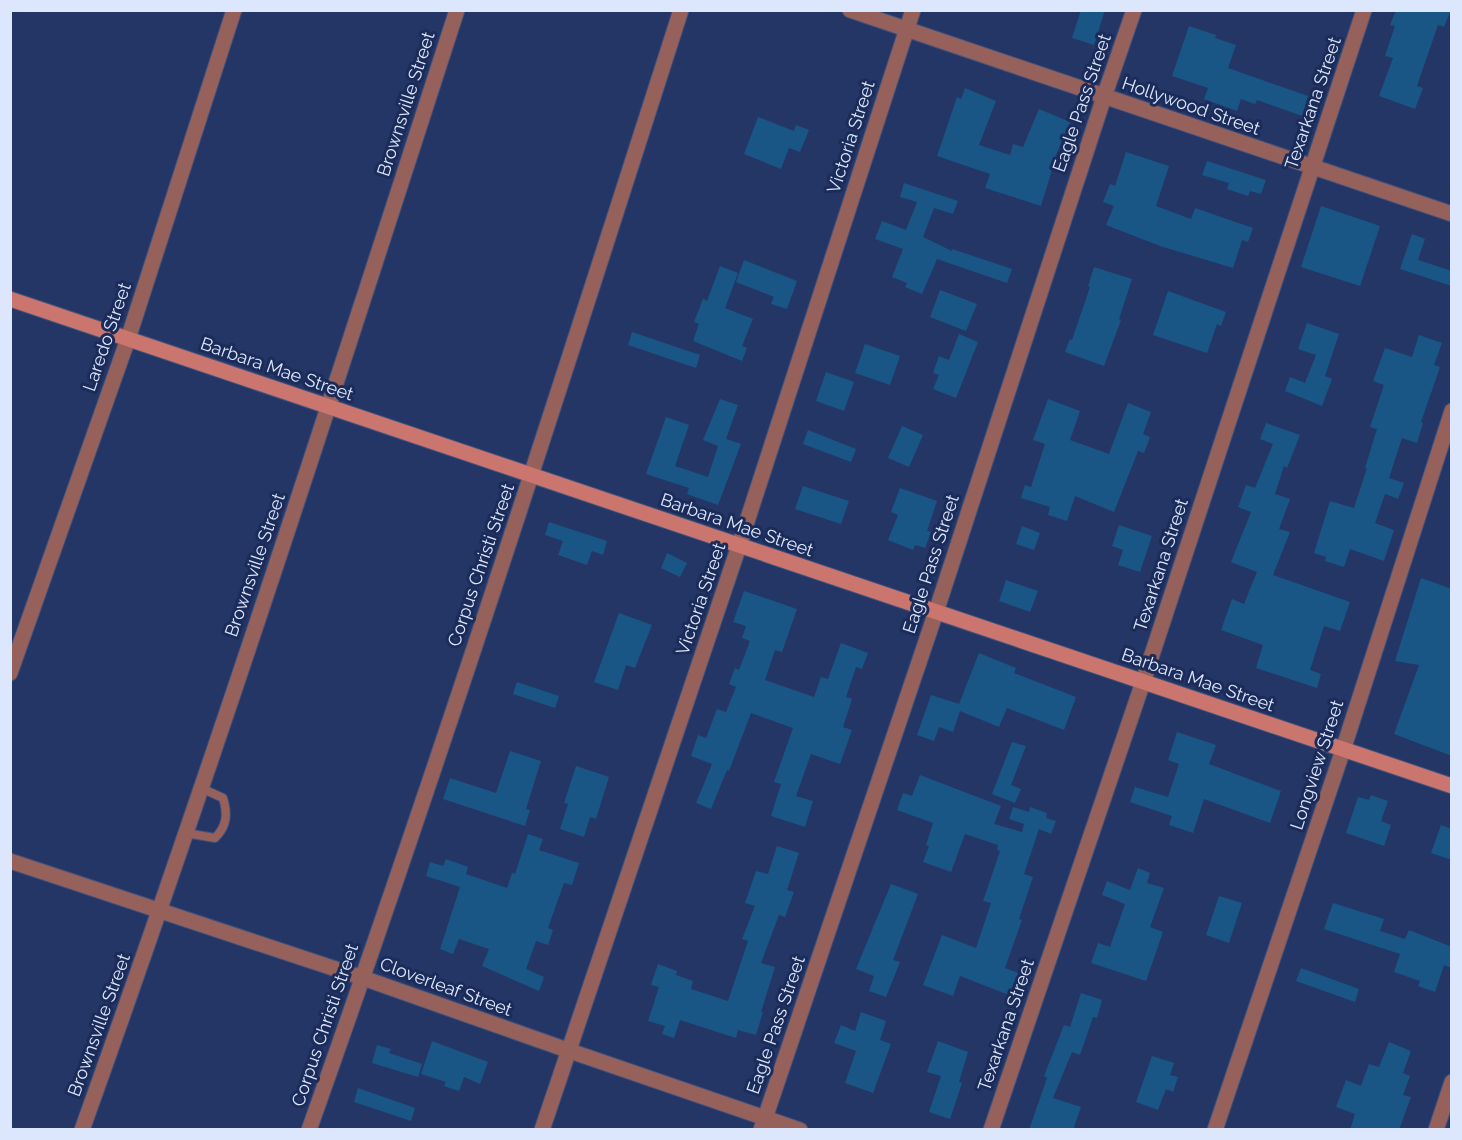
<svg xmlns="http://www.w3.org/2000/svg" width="1462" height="1140" font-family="Raleway,sans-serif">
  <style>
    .building { fill: #195686 }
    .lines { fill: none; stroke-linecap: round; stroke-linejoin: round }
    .lane-casing { stroke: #41527d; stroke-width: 10 }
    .street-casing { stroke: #41527d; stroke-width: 17 }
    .secondary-casing { stroke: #41527d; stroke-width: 17 }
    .lane { stroke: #97615b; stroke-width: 8 }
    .street { stroke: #97615b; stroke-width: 15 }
    .secondary { stroke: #ca756d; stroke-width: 15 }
    .labels { text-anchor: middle; stroke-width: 6; stroke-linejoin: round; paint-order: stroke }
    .street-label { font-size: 18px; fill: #dce7fe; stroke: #1b2c5a }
  </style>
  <rect width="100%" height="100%" fill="#243665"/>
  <!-- building -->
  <g class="building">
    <polygon points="1081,10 1105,10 1094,45 1072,38"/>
    <polygon points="1396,10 1451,10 1444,27 1438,25 1417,86 1423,88 1415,109 1379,96 1393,58 1385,56 1395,26 1390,25"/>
    <polygon points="1189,26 1216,35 1215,38 1236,45 1228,68 1308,96 1302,116 1257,100 1255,104 1241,99 1237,111 1204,99 1208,88 1172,76"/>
    <polygon points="965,88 996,101 979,145 1010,155 1013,144 1023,147 1039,109 1070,122 1050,169 1052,170 1041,206 985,188 990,174 937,156 957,97 961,99"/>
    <polygon points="758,117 794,131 796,125 809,130 800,152 789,148 781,169 744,154"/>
    <polygon points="1126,152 1169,166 1156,206 1191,219 1195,208 1253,228 1248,242 1242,240 1233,268 1160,246 1106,225 1114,206 1103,202 1110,184 1115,186"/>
    <polygon points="1207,161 1266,180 1261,194 1250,191 1248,196 1227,189 1229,183 1202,175"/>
    <polygon points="904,183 958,201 953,214 934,208 923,237 952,251 952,249 1012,269 1007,283 937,259 922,294 905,287 907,283 892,277 903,249 875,239 882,221 906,230 917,202 900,197"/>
    <polygon points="1321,206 1380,226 1360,286 1301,267"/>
    <polygon points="1412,234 1425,239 1418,260 1452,271 1452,286 1400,269"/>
    <polygon points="744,260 797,281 787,309 771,304 774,297 736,282"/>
    <polygon points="720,266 738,273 725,308 753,319 742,346 747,348 742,361 693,341 699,324 694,322 703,299 707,301"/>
    <polygon points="1094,267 1132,279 1119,319 1121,320 1104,366 1065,352 1070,339 1072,340 1090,287 1088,286"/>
    <polygon points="940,290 977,304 966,331 930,317"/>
    <polygon points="1168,291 1226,312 1221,326 1217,324 1207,353 1153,335"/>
    <polygon points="1307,323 1339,334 1325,376 1332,379 1322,406 1285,391 1290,377 1305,383 1316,355 1298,349"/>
    <polygon points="632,332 700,355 696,368 628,345"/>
    <polygon points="959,334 978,342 956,398 933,389 939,375 933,373 939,356 949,360"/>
    <polygon points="1419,335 1442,343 1434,365 1440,367 1421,422 1423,423 1417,443 1402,438 1389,478 1404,483 1398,499 1385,494 1375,523 1394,530 1384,561 1350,549 1344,567 1325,561 1326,557 1314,553 1330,501 1354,508 1367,468 1365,468 1377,429 1370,427 1384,385 1373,381 1385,348 1412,357"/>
    <polygon points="865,344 900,356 890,385 855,373"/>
    <polygon points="826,372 854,382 844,411 816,401"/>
    <polygon points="720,399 738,405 726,439 741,444 718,505 687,494 689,488 646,474 666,417 689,425 675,466 708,477 718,446 703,440"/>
    <polygon points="1048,399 1080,411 1070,440 1109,454 1128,403 1151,412 1143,434 1150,437 1144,453 1138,451 1114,512 1075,496 1067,521 1048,515 1050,507 1021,498 1025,485 1031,487 1045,444 1033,440"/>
    <polygon points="1266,423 1300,435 1287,468 1284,466 1275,494 1290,499 1279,529 1290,532 1273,575 1350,602 1340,631 1324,626 1310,670 1321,674 1317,688 1256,668 1263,645 1221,630 1232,599 1244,604 1257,572 1231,562 1251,512 1238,507 1246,485 1255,488 1273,444 1260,439"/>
    <polygon points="902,426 923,435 909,467 888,458"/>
    <polygon points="808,430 856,449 851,462 803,444"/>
    <polygon points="803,486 849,501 841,524 795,509"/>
    <polygon points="900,488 937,501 927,531 931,532 925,548 915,545 913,550 888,540 898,515 891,512"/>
    <polygon points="549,522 607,541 603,555 592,551 587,565 558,555 563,541 545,535"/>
    <polygon points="1119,525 1152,536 1140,572 1118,565 1123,550 1112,546"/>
    <polygon points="1022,526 1040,533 1034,550 1016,544"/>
    <polygon points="667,553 687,563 680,577 661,568"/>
    <polygon points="1421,578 1452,589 1452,756 1394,734 1419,665 1395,661"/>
    <polygon points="1006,580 1038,591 1030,612 999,601"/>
    <polygon points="744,591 797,609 782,652 775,650 765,680 814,697 821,677 828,679 841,643 868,653 862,669 856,667 846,697 852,699 843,727 852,730 840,764 811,754 796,796 813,801 805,827 771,816 781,784 774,782 793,728 751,713 729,771 727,770 711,809 696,803 712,764 691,756 698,735 706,738 717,709 726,712 736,687 729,684 735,668 739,670 750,641 742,638 746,626 733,622"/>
    <polygon points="619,613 652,625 635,668 626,665 618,690 594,682"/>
    <polygon points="979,653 1016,668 1014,673 1076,697 1064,730 1007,708 999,727 960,711 953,732 939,727 934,741 917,735 931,695 959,704"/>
    <polygon points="517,682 559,696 555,708 513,694"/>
    <polygon points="1177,732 1216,745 1209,764 1281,791 1270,823 1204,799 1193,833 1169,825 1172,816 1130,802 1135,787 1168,797 1179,764 1168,760"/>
    <polygon points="1012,742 1026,746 1011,785 1021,789 1015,803 992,794"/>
    <polygon points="510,751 541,761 526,809 530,810 525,826 443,799 450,778 496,793"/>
    <polygon points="576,766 609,777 596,819 590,817 584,837 560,829 568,804 564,803"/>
    <polygon points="920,775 1001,806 994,824 1022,832 1024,824 1009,819 1013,807 1029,812 1030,807 1047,813 1046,818 1056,821 1051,834 1039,829 1024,874 1033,877 1019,919 1022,920 1005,968 1018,973 1009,995 960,976 953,996 923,985 942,935 976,948 991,903 983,901 1000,851 997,850 998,845 965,834 951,872 923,862 929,846 926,845 933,823 897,810 903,793 912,796"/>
    <polygon points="1371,795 1388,801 1381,821 1391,825 1384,846 1346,833 1358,797 1369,800"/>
    <polygon points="1441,825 1452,829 1452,860 1431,853"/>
    <polygon points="528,834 543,839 539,850 579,863 572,885 564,883 548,928 553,930 548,945 536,941 526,969 544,977 539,991 482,966 489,949 459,939 453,954 440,949 460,887 426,876 430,862 443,866 446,859 468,867 466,874 507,888 512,873 515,874"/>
    <polygon points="777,846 799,853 787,890 794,892 785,917 779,915 761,963 775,967 761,1012 763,1012 756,1035 738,1030 736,1038 680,1020 674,1038 662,1034 665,1026 648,1021 659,987 651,985 658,964 677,971 676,975 693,981 691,989 728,1001 748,941 742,939 755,906 745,903 756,871 768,874"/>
    <polygon points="1138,868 1150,873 1147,883 1164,888 1150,927 1163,932 1146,981 1091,963 1098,943 1110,947 1125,904 1102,895 1107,881 1130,890"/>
    <polygon points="891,884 918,894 893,960 900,962 886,997 869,991 874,976 856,969"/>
    <polygon points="1219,896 1242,903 1229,943 1206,935"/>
    <polygon points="1333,903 1384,919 1380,931 1405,939 1409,930 1452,947 1452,968 1444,965 1435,992 1418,986 1420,981 1394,972 1400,954 1324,929"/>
    <polygon points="1301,968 1359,989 1355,1002 1296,981"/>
    <polygon points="1081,993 1102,1000 1097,1018 1093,1017 1080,1055 1072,1052 1053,1098 1081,1107 1073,1130 1029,1130 1047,1078 1044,1076 1064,1025 1070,1027"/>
    <polygon points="861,1012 886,1021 880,1040 891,1044 873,1093 845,1083 856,1051 834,1043 841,1025 855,1031"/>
    <polygon points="432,1041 488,1062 480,1084 464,1077 459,1091 444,1086 446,1082 421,1074"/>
    <polygon points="938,1041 968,1052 959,1082 962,1083 950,1119 929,1112 941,1076 927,1072"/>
    <polygon points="1389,1042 1411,1051 1403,1073 1410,1076 1403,1095 1411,1097 1399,1130 1350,1130 1355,1114 1336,1107 1346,1080 1361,1086 1369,1064 1379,1067"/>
    <polygon points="377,1045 391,1049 389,1053 422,1064 418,1077 372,1063"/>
    <polygon points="1152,1056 1174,1063 1170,1075 1178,1077 1173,1092 1166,1089 1158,1110 1136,1102"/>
    <polygon points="358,1088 415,1108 411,1121 354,1102"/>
  </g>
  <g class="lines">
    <defs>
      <path id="lane" d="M186,833L215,838C227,826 228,814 223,798L201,788"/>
      <g id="street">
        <polyline points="850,10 1452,214"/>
        <polyline points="10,673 128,339 234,10"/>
        <polyline points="10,861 363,978 570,1051 800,1130"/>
        <path d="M82,1130C215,759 336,385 457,10"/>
        <path d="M309,1130C441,759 561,385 681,10"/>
        <polyline points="542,1130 739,546 913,10"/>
        <polyline points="761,1130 936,612 1104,97 1134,10"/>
        <polyline points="991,1130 1143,682 1364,10"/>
        <polyline points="1215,1130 1343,750 1452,411"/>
        <polyline points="1436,1130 1452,1082"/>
      </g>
      <polyline id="secondary" points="10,299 1452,786"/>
    </defs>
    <!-- lane casing -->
    <use href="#lane" class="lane-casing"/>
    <!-- street casing -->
    <use href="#street" class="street-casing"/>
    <!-- secondary casing -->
    <use href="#secondary" class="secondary-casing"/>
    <!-- lane -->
    <use href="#lane" class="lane"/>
    <!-- street -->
    <use href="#street" class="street"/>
    <!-- secondary -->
    <use href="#secondary" class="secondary"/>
  </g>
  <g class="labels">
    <!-- street labels -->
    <g class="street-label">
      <text transform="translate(1082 103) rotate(-71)" y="6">Eagle Pass Street</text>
      <text transform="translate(1313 103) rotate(-71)" y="6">Texarkana Street</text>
      <text transform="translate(406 104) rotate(-72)" y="6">Brownsville Street</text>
      <text transform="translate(1191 106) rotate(19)" y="6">Hollywood Street</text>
      <text transform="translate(851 137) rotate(-72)" y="6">Victoria Street</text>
      <text transform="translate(107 337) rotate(-71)" y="6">Laredo Street</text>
      <text transform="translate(277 369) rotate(19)" y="6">Barbara Mae Street</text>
      <text transform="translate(737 525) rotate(19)" y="6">Barbara Mae Street</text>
      <text transform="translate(931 564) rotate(-72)" y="6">Eagle Pass Street</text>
      <text transform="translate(255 565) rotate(-71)" y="6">Brownsville Street</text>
      <text transform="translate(481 565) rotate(-71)" y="6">Corpus Christi Street</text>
      <text transform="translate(1161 565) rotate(-72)" y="6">Texarkana Street</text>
      <text transform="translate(701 599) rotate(-71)" y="6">Victoria Street</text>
      <text transform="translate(1198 680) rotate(19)" y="6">Barbara Mae Street</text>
      <text transform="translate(1317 765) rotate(-72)" y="6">Longview Street</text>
      <text transform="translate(446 987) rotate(20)" y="6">Cloverleaf Street</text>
      <text transform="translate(99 1025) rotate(-70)" y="6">Brownsville Street</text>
      <text transform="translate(325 1025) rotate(-71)" y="6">Corpus Christi Street</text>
      <text transform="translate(776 1025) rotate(-71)" y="6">Eagle Pass Street</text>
      <text transform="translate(1006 1025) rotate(-71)" y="6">Texarkana Street</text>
    </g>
  </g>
  <!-- border -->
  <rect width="1462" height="1140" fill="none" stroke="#dce7fe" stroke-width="24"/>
</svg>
